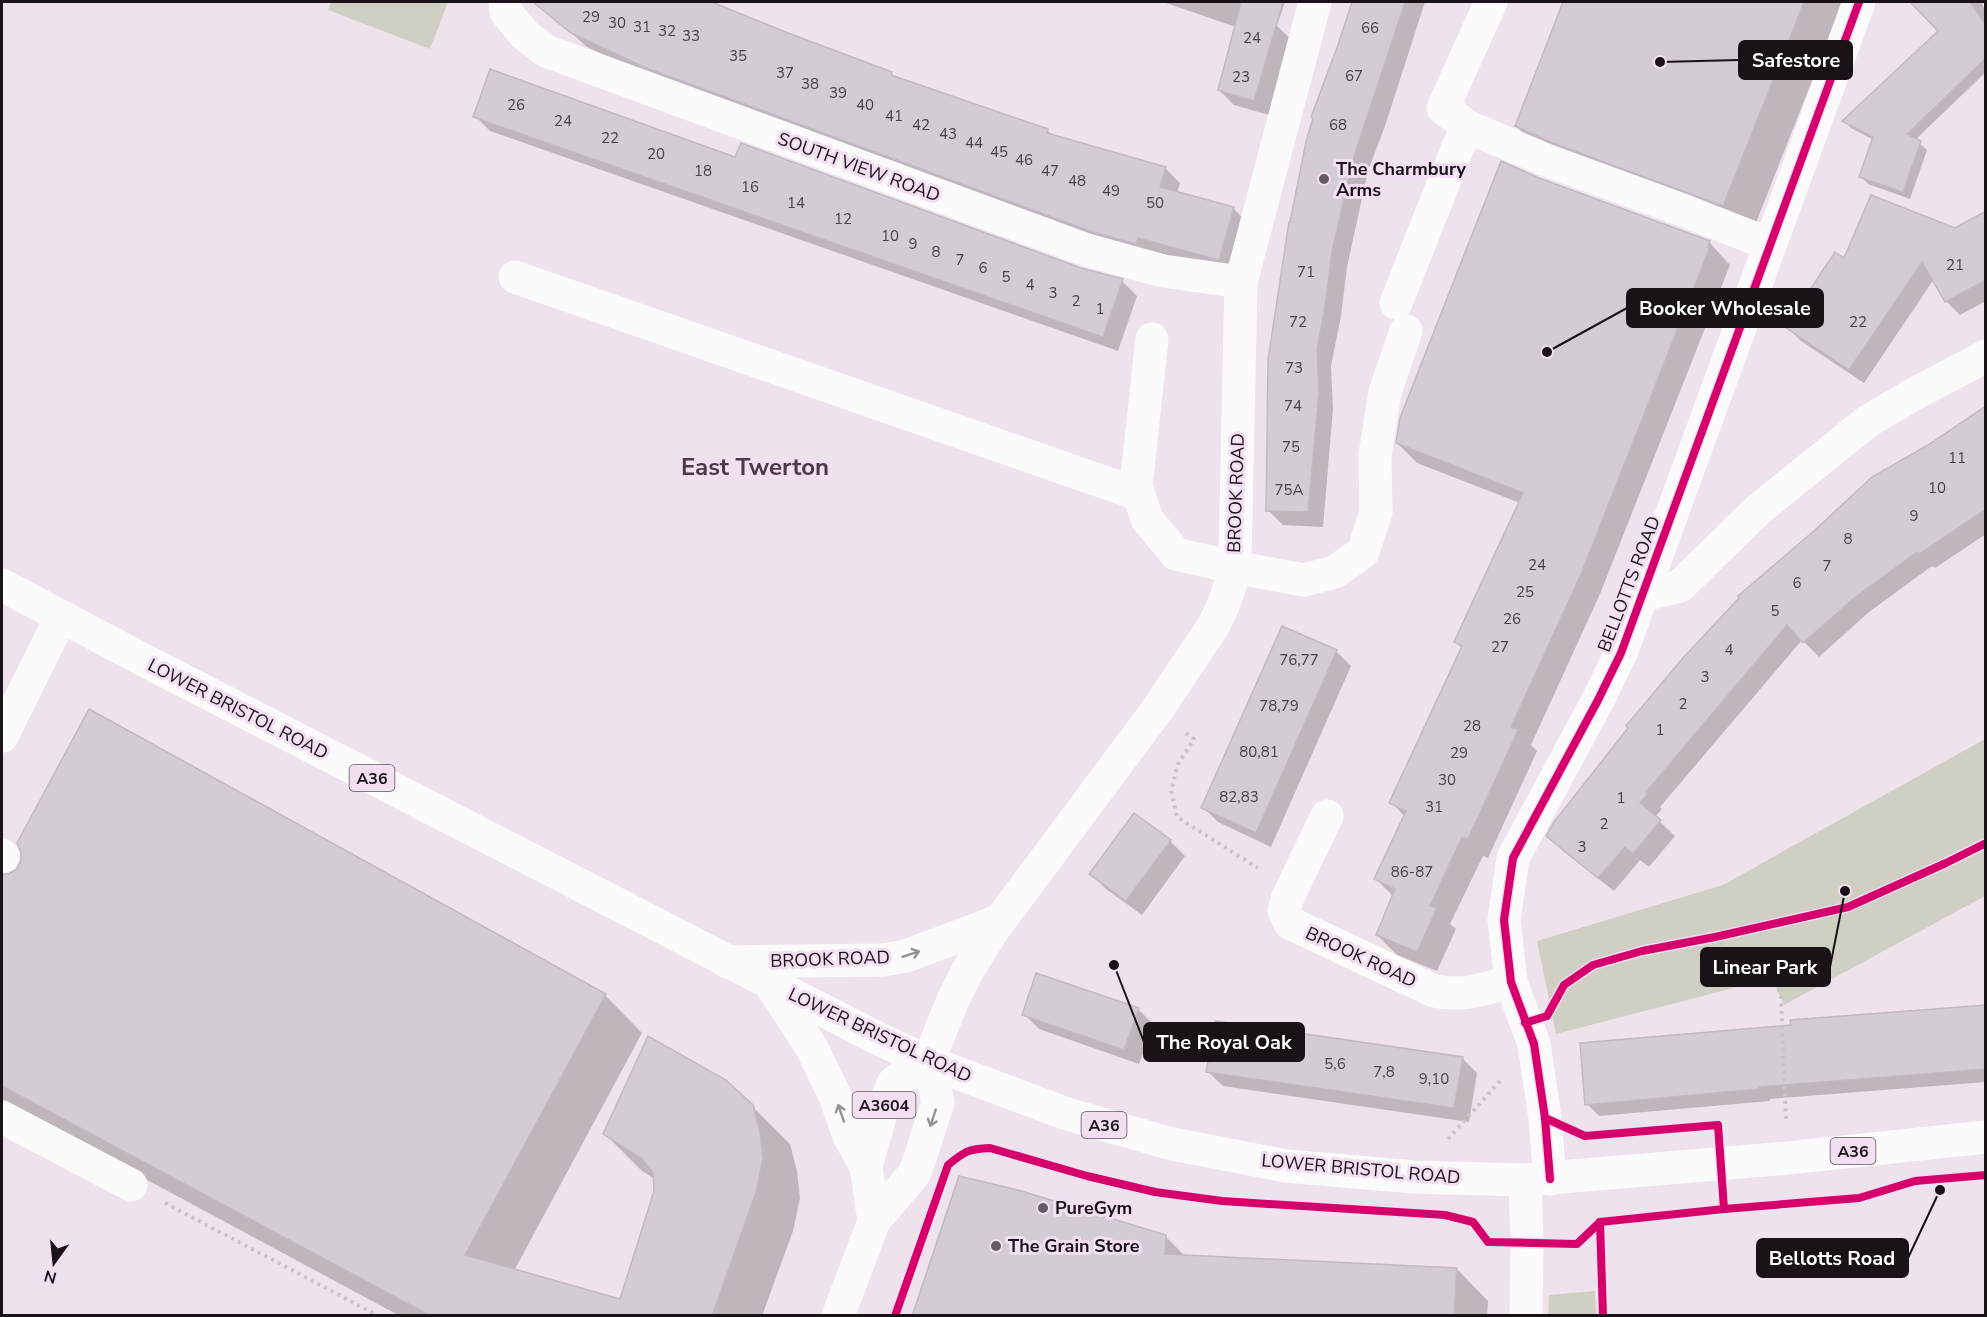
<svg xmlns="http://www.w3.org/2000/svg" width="1987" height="1317" font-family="'Nunito Sans',sans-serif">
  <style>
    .green { fill: #d0cfc3 }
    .shadow { fill: #0003 }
    .building { fill: #d3ccd4; stroke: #c1bac2; stroke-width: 1.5 }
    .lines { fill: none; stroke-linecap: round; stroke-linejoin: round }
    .path { stroke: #c9c4c8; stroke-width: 4; stroke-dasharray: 3 4.5; stroke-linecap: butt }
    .minor { stroke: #fcfbfc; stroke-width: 33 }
    .major { stroke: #fcfbfc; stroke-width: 33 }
    .highway { stroke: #fcfbfc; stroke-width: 33 }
    .cycleway-casing { stroke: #f2dff1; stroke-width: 11 }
    .cycleway { stroke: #d6006c; stroke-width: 8 }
    .oneway { stroke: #969295 }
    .poi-dot { fill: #645b63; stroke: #f2dff1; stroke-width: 2 }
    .labels { text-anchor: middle; stroke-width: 6; stroke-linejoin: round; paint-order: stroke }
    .number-label { font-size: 15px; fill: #484248 }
    .shield { fill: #f2dff1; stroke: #5a5059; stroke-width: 1.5 }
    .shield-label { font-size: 16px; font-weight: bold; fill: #191218 }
    .street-label { font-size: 18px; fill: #191218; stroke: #f2dff1 }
    .poi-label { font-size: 18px; font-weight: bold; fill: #191218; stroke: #f2dff1; text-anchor: start }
    .district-label { font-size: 24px; font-weight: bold; fill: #493a48; stroke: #f2dff1 }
    .leader { fill: none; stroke: #191218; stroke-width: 2 }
    .callout-dot { fill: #191218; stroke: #f2dff1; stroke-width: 2 }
    .callout { fill: #191218; stroke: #191218; stroke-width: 2 }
    .callout-label { font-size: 20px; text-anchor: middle; font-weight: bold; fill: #fff }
  </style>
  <rect width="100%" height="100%" fill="#eee3ed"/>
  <!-- green -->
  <g class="green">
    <polygon points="331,2 448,2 430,49 328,10"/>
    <polygon points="1985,739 1985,896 1784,1005 1772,978 1556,1034 1537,941 1723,885"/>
    <polygon points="1595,1291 1596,1315 1548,1315 1549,1295"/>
  </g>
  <!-- shadow -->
  <g class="shadow">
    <polygon points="552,2 707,2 787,35 891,74 895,78 1047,130 1054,136 1165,168 1180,183 1177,193 1233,208 1248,223 1234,274 1151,258 660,81 587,47 548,12"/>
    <polygon points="1163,2 1285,2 1277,26 1291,39 1269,115 1234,105 1219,90 1236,27"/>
    <polygon points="1354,2 1425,2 1385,126 1368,171 1347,267 1341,316 1331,366 1333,409 1323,527 1283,525 1268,510 1340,46"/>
    <polygon points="1565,2 1843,2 1752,233 1545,154 1516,126"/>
    <polygon points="1932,2 1981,2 1986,12 1986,72 1915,140 1927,150 1910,199 1868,184 1860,176 1874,140 1851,128 1844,121 1940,31 1920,10"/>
    <polygon points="475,116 736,159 1080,269 1122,281 1137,296 1118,351 490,131"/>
    <polygon points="1539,179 1709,242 1730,265 1600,594 1531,745 1537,751 1488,858 1483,856 1450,924 1456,929 1437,971 1397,955 1377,935 1393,896 1376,879 1405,817 1391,802 1462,649 1456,642 1520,503 1417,463 1397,443"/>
    <polygon points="1986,213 1986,301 1960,315 1946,301 1934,279 1864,383 1801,341 1787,327 1845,260 1955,230"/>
    <polygon points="1986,410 1986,534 1935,568 1932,566 1869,612 1819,657 1802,640 1660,807 1662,809 1655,817 1675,836 1649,867 1640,860 1614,891 1563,851 1548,836 1929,446"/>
    <polygon points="1336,651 1351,666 1271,847 1218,822 1203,807"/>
    <polygon points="1135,815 1170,841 1185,856 1142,915 1106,889 1091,874"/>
    <polygon points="9,875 605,995 642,1033 514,1271 621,1301 655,1191 655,1179 642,1171 605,1134 752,1106 790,1144 797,1171 800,1198 793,1231 762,1316 400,1316 2,1102 2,876"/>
    <polygon points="1986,1007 1986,1082 1770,1099 1770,1101 1599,1116 1587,1104 1792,1027"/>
    <polygon points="1138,1009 1153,1024 1139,1064 1039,1029 1024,1014"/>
    <polygon points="1462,1058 1477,1073 1469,1122 1223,1086 1208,1072"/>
    <polygon points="1165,1236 1186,1257 1457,1269 1488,1301 1487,1316 914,1316"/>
  </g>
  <!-- building -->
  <g class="building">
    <polygon points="533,2 712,2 788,33 892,72 891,75 1048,129 1047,133 1166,167 1160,187 1234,207 1219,260 1138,238 1136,244 1093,232 644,67 571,33"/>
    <polygon points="1241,2 1283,2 1254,101 1218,90"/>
    <polygon points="1352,2 1405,2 1354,156 1332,251 1326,300 1317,350 1319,393 1308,512 1266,511 1268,360 1289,222 1290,222 1306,142 1313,118 1311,117 1338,45"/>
    <polygon points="1563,2 1804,2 1723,206 1553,143 1515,126"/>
    <polygon points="1910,2 1970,2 1986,25 1986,58 1907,134 1921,141 1903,192 1859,177 1873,137 1842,121 1938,31"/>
    <polygon points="490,69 735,157 741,143 1081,268 1123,279 1103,337 473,117"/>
    <polygon points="1501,161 1539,178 1710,241 1707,248 1711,244 1581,574 1511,727 1518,730 1468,839 1462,837 1430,906 1437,908 1417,952 1376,935 1395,889 1374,879 1406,811 1389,803 1462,646 1454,642 1523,493 1396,443 1400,418"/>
    <polygon points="1871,195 1955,228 1986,211 1986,280 1945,302 1922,262 1849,370 1785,327 1835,252 1844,258"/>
    <polygon points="1986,406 1986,509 1919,554 1917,552 1854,598 1803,643 1787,625 1646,792 1648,793 1640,803 1661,820 1633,854 1625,847 1598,878 1546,836 1554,822 1628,728 1626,726 1682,659 1739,598 1738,596 1815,530 1872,477 1928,445"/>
    <polygon points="1282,626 1337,650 1256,833 1201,808"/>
    <polygon points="89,709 606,994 465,1255 620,1299 654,1191 653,1172 641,1158 603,1134 648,1036 726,1080 753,1105 760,1133 763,1159 756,1192 712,1316 431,1316 2,1086 2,874 8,874 16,870 21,861 21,852 17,843"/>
    <polygon points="1134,813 1171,840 1126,901 1089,874"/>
    <polygon points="1036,973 1139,1008 1124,1050 1022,1015"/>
    <polygon points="1986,1005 1986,1069 1759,1087 1759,1089 1585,1105 1580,1043 1791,1025 1790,1020"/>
    <polygon points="1216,1021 1463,1057 1454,1108 1206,1072"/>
    <polygon points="959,1176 1018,1190 1166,1235 1165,1254 1457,1268 1454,1316 912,1316"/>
  </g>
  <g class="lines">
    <!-- path -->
    <g class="path">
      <polyline points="1186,733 1194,739 1178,764 1171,791 1177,817 1258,868"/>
      <path d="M1715,937C1738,959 1738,962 1770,964L1781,997L1786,1119"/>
      <polyline points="1448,1139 1501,1080"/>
      <polyline points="165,1203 379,1316"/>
    </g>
    <!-- minor -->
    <g class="minor">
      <polyline points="505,2 506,12 525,35 546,51 1087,250 1163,271 1241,282"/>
      <polyline points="1491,2 1443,108 1468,127 1546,160 1688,212 1769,244"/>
      <polyline points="515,277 1138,494"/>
      <polyline points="1396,303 1457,149 1468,127"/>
      <polyline points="1152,339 1136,486 1147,519 1176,554 1233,567 1304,580 1335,572 1363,552 1376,512 1375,455 1385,392 1406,331"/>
      <polyline points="1643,595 1680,586 1759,509 1868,421 1916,393 1986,356"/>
      <polyline points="2,736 61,617"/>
      <path d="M1327,816L1287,899L1284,911L1290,923L1434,991C1463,997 1483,989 1511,982"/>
      <polyline points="2,855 3,856"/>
      <polyline points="727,962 883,960 906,956 999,921"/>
      <polyline points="928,1062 953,1000 968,970 993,930 1157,710 1214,625 1223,606 1232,580 1235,557 1241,282 1315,2"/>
      <polyline points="2,1117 131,1185"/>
      <polyline points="1550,1179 1545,1118 1534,1044 1511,982 1504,920 1513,858 1598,700 1621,653 1859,2"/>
      <polyline points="1525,1180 1527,1243 1526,1316"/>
    </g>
    <!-- major -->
    <g class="major">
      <polyline points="771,985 812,1048 835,1096 849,1136 866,1166"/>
      <polyline points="838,1316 874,1221 914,1174 920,1158 938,1102 928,1062 894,1082 882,1110 866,1166 874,1221"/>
    </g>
    <!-- highway -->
    <polyline class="highway" points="2,585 136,656 877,1038 928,1062 1067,1114 1172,1144 1286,1166 1414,1177 1525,1180 1788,1158 1986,1137"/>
    <defs>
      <g id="cycleway">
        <polyline points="1525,1023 1547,1016 1564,985 1593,965 1642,951 1715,937 1848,907 1946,863 1986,843"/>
        <polyline points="1545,1118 1585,1136 1718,1125 1724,1209"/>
        <polyline points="1550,1179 1545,1118 1534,1044 1511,982 1504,920 1513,858 1598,700 1621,653 1859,2"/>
        <polyline points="1600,1222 1603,1316"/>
        <path d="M895,1316L948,1165C965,1151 968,1149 990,1148L1087,1176L1155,1192L1222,1201L1445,1215L1473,1222L1488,1242L1577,1244L1600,1222L1724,1209L1859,1198L1915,1181L1986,1175"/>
      </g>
    </defs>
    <!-- cycleway casing -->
    <use href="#cycleway" class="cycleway-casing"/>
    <!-- cycleway -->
    <use href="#cycleway" class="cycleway"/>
  </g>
  <!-- one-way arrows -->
  <defs><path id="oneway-shaft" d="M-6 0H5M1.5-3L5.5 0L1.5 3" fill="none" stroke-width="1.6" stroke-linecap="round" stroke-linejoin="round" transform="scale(1.5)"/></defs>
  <g class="oneway">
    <use href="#oneway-shaft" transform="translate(911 954) rotate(-18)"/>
    <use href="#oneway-shaft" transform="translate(841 1113) rotate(-109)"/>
    <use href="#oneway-shaft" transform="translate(933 1118) rotate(108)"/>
  </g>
  <!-- markers -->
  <g class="poi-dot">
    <circle cx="1324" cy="179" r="6"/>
    <circle cx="1043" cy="1208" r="6"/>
    <circle cx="996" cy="1246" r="6"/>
  </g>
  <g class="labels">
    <!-- number labels -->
    <g class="number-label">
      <text x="591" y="22">29</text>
      <text x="617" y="28">30</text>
      <text x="642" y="32">31</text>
      <text x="1370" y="33">66</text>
      <text x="667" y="36">32</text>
      <text x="691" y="41">33</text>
      <text x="1252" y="43">24</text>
      <text x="738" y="61">35</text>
      <text x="785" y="78">37</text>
      <text x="1354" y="81">67</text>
      <text x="1241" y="82">23</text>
      <text x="810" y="89">38</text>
      <text x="838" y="98">39</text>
      <text x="516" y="110">26</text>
      <text x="865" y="110">40</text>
      <text x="894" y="121">41</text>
      <text x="563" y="126">24</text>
      <text x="921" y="130">42</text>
      <text x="1338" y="130">68</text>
      <text x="948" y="139">43</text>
      <text x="610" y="143">22</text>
      <text x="974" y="148">44</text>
      <text x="999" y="157">45</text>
      <text x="656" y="159">20</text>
      <text x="1024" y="165">46</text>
      <text x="703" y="176">18</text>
      <text x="1050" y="176">47</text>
      <text x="1077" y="186">48</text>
      <text x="750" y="192">16</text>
      <text x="1111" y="196">49</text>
      <text x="796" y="208">14</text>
      <text x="1155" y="208">50</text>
      <text x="843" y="224">12</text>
      <text x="890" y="241">10</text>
      <text x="913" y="249">9</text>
      <text x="936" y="257">8</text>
      <text x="960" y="265">7</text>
      <text x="1955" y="270">21</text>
      <text x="983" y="273">6</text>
      <text x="1306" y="277">71</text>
      <text x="1006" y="282">5</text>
      <text x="1030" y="290">4</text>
      <text x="1053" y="298">3</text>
      <text x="1076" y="306">2</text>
      <text x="1100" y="314">1</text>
      <text x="1298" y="327">72</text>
      <text x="1858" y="327">22</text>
      <text x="1294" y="373">73</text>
      <text x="1293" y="411">74</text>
      <text x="1291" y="452">75</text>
      <text x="1957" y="463">11</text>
      <text x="1937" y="493">10</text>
      <text x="1289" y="495">75A</text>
      <text x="1914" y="521">9</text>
      <text x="1848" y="544">8</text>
      <text x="1537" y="570">24</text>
      <text x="1827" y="571">7</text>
      <text x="1797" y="588">6</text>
      <text x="1525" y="597">25</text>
      <text x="1775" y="616">5</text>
      <text x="1512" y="624">26</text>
      <text x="1500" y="652">27</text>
      <text x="1729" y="655">4</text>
      <text x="1299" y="665">76,77</text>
      <text x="1705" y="682">3</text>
      <text x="1683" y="709">2</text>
      <text x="1279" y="711">78,79</text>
      <text x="1472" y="731">28</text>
      <text x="1660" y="735">1</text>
      <text x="1259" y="757">80,81</text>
      <text x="1459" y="758">29</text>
      <text x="1447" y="785">30</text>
      <text x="1239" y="802">82,83</text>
      <text x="1621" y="803">1</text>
      <text x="1434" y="812">31</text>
      <text x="1604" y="829">2</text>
      <text x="1582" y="852">3</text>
      <text x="1412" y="877">86-87</text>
      <text x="1335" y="1069">5,6</text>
      <text x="1384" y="1077">7,8</text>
      <text x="1434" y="1084">9,10</text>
    </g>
    <!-- shield labels -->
    <g class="shield">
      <rect x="349.5" y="765" width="45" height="26" rx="4.5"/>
      <rect x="852.5" y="1092" width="63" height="26" rx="4.5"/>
      <rect x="1081.5" y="1112" width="45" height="26" rx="4.5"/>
      <rect x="1830.5" y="1138" width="45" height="26" rx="4.5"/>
    </g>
    <g class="shield-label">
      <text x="372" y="784">A36</text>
      <text x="884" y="1111">A3604</text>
      <text x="1104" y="1131">A36</text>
      <text x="1853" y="1157">A36</text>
    </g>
    <!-- street labels -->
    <g class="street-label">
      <text transform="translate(859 167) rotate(20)" y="6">SOUTH VIEW ROAD</text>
      <text transform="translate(1236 493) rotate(-88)" y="6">BROOK ROAD</text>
      <text transform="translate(1629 584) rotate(-69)" y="6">BELLOTTS ROAD</text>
      <text transform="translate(238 709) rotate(27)" y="6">LOWER BRISTOL ROAD</text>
      <text transform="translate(1361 957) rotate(25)" y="6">BROOK ROAD</text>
      <text transform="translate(830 959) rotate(-2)" y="6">BROOK ROAD</text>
      <text transform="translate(880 1035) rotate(25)" y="6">LOWER BRISTOL ROAD</text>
      <text transform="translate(1361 1169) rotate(5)" y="6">LOWER BRISTOL ROAD</text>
    </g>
    <!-- poi labels -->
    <g class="poi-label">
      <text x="1336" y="175">The Charmbury<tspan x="1336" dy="21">Arms</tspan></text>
      <text x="1055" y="1214">PureGym</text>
      <text x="1008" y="1252">The Grain Store</text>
    </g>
    <!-- district labels -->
    <g class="district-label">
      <text x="755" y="475">East Twerton</text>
    </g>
  </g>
  <!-- callouts -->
  <path class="leader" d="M1660 62L1739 60M1547 352L1627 308M1845 891L1830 967M1114 965L1144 1042M1940 1190L1908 1258"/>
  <g class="callout-dot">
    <circle cx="1660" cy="62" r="6"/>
    <circle cx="1547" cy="352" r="6"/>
    <circle cx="1845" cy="891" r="6"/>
    <circle cx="1114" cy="965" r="6"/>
    <circle cx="1940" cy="1190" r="6"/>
  </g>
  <g class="callout">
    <rect x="1739" y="41" width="113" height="38" rx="6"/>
    <rect x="1627" y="289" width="196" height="38" rx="6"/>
    <rect x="1701" y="948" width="129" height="38" rx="6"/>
    <rect x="1144" y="1023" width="160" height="38" rx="6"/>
    <rect x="1757" y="1239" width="151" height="38" rx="6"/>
  </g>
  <g class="callout-label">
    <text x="1796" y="67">Safestore</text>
    <text x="1725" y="315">Booker Wholesale</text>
    <text x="1765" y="974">Linear Park</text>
    <text x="1224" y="1049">The Royal Oak</text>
    <text x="1832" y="1265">Bellotts Road</text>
  </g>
  <!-- border -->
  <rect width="1987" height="1317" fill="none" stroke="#191218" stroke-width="6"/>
  <!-- north arrow -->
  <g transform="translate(54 1263) rotate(195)" stroke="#f2dff1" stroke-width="4.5" paint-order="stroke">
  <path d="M0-4.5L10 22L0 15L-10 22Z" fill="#191218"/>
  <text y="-9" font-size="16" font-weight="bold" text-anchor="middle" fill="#191218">N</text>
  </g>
</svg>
